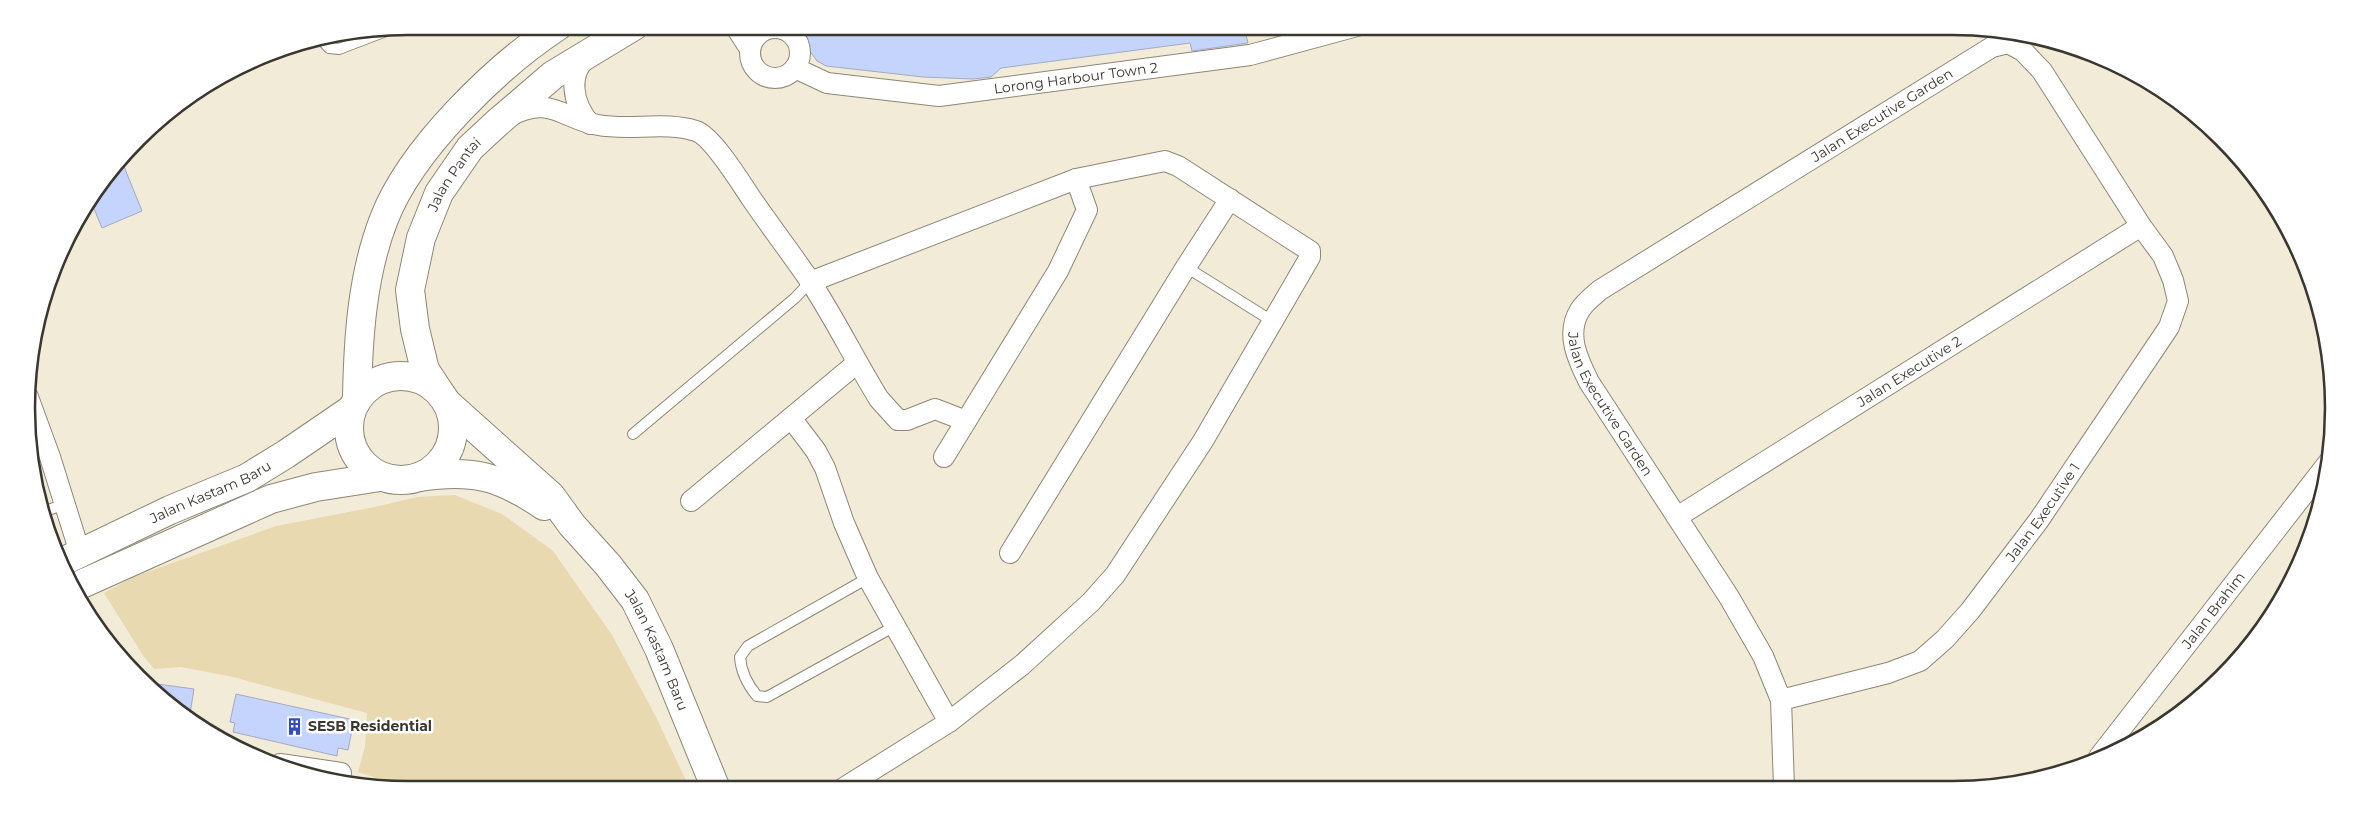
<svg xmlns="http://www.w3.org/2000/svg" width="2360" height="816" font-family="Montserrat,sans-serif">
  <style>
    .green { fill: #e8d9b0 }
    .building { fill: #c5d4fd; stroke: #a4abbe }
    .lines { fill: none; stroke-linecap: round; stroke-linejoin: round }
    .lane-casing { stroke: #8d8775; stroke-width: 12 }
    .street-casing { stroke: #8d8775; stroke-width: 22 }
    .secondary-casing { stroke: #8d8775; stroke-width: 30 }
    .lane { stroke: #fff; stroke-width: 10 }
    .street { stroke: #fff; stroke-width: 20 }
    .secondary { stroke: #fff; stroke-width: 28 }
    .labels { text-anchor: middle; stroke-width: 5; stroke-linejoin: round; paint-order: stroke }
    .street-label { font-size: 14px; fill: #3a372f; stroke: #fff }
    .poi-label { font-size: 14px; font-weight: bold; fill: #3a372f; stroke: #fff; text-anchor: start }
    .rim { fill: none; stroke: #3a372f; stroke-width: 2.5 }
  </style>
  <rect width="100%" height="100%" fill="#f2ebd7"/>
  <!-- green -->
  <polygon class="green" points="455,495 502,514 553,551 612,635 656,717 690,789 408,790 386,787 385,781 358,772 365,747 367,713 233,677 181,667 154,669 144,657 104,593 133,577 276,526 375,507 417,497"/>
  <!-- building -->
  <g class="building">
    <polygon points="809,26 1244,26 1248,43 1192,51 1190,43 1001,68 991,77 973,79 923,77 826,66 817,61 809,50 806,40"/>
    <polygon points="121,159 142,211 102,228 90,199 105,176"/>
    <polygon points="143,682 194,689 189,720 185,716"/>
    <polygon points="236,694 354,720 348,750 338,748 337,756 233,732 235,723 230,722"/>
  </g>
  <g class="lines">
    <defs>
      <g id="lane">
        <polyline points="320,38 329,48 339,49 394,28"/>
        <polyline points="1186,267 1272,321"/>
        <polyline points="633,434 795,298 810,282"/>
        <polyline points="42,512 63,505"/>
        <path d="M868,578L748,646L740,657C741,672 747,684 757,696L767,697L895,626"/>
      </g>
      <g id="street">
        <polyline points="735,26 750,49"/>
        <circle cx="775" cy="53" r="25"/>
        <path d="M589,55C566,74 573,104 590,124"/>
        <path id="s1" d="M795,68L827,83L939,96L1250,55L1357,26"/>
        <path d="M512,115C550,95 563,119 598,125C630,131 665,121 696,131C712,136 741,183 751,198C770,226 791,253 810,281C835,319 855,360 879,399L898,420H907L935,409L966,421"/>
        <polyline points="810,282 1076,179 1165,161 1178,166 1310,251 1310,257 1203,441 1115,575 1091,602 1022,665 949,722 842,789"/>
        <polyline points="28,397 50,457 80,553"/>
        <polyline points="791,418 816,451 825,468 844,523 868,578 949,722"/>
        <polyline points="944,457 1058,271 1087,210 1076,179"/>
        <polyline points="691,501 857,363"/>
        <path id="s2" d="M1677,517L2141,226"/>
        <polyline points="1010,553 1186,267 1230,199"/>
        <path id="s3" d="M1781,700L1888,673L1920,661L1945,639L1970,611L2039,520L2169,327L2178,301L2173,280L2163,256L2141,226L2042,71L2023,51L2008,43L1992,47L1600,290C1593,296 1584,303 1580,310C1565,334 1578,360 1589,382L1729,597L1763,656L1781,700L1784,787"/>
        <path id="s4" d="M2099,757L2328,463"/>
        <polyline points="280,764 341,773"/>
      </g>
      <g id="secondary">
        <circle cx="401" cy="428" r="52"/>
        <path id="s5" d="M442,396L425,370L415,329L410,290L421,238L439,193L470,148L497,123L553,75L634,26"/>
        <path d="M357,399C358,339 362,275 384,219C411,149 496,67 558,26"/>
        <path id="s6" d="M447,403L551,496L572,525L608,565L635,600L659,649L716,789"/>
        <path d="M420,477C472,469 500,476 544,506"/>
        <path id="s7" d="M64,561L170,510L247,478L286,454L352,409"/>
        <polyline points="75,587 271,499 316,487 380,477"/>
      </g>
    </defs>
    <!-- lane casing -->
    <use href="#lane" class="lane-casing"/>
    <!-- street casing -->
    <use href="#street" class="street-casing"/>
    <!-- secondary casing -->
    <use href="#secondary" class="secondary-casing"/>
    <!-- lane -->
    <use href="#lane" class="lane"/>
    <!-- street -->
    <use href="#street" class="street"/>
    <!-- secondary -->
    <use href="#secondary" class="secondary"/>
  </g>
  <!-- icons -->
  <defs>
    <symbol id="building-bare" viewBox="-9 -9 18 18"><path d="M-4-6H4V6H1V3H-1V6H-4ZM-2.5-4.3h1.7v1.8h-1.7ZM.8-4.3h1.7v1.8H.8ZM-2.5-1h1.7V.8h-1.7ZM.8-1h1.7V.8H.8Z" fill="#354cbe" stroke="#fff" stroke-width="2.5" paint-order="stroke"/></symbol>
  </defs>
  <g fill-rule="evenodd">
    <use href="#building-bare" x="282" y="714" width="25" height="25"/>
  </g>
  <g class="labels">
    <!-- street labels -->
    <g class="street-label">
      <text dy="5" stroke="none"><textPath href="#s1" startOffset="286">Lorong Harbour Town 2</textPath></text>
      <text transform="translate(1882 115) rotate(-32)" y="5">Jalan Executive Garden</text>
      <text dy="5" stroke="none"><textPath href="#s5" startOffset="238">Jalan Pantai</textPath></text>
      <text dy="5" stroke="none"><textPath href="#s2" startOffset="274">Jalan Executive 2</textPath></text>
      <text dy="5" stroke="none"><textPath href="#s3" startOffset="1514">Jalan Executive Garden</textPath></text>
      <text dy="5" stroke="none"><textPath href="#s7" startOffset="162">Jalan Kastam Baru</textPath></text>
      <text dy="5" stroke="none"><textPath href="#s3" startOffset="338">Jalan Executive 1</textPath></text>
      <text dy="5" stroke="none"><textPath href="#s4" startOffset="186">Jalan Brahim</textPath></text>
      <text dy="5" stroke="none"><textPath href="#s6" startOffset="328">Jalan Kastam Baru</textPath></text>
    </g>
    <!-- poi labels -->
    <g class="poi-label">
      <text x="308" y="731">SESB Residential</text>
    </g>
  </g>
  <!-- crop -->
  <path d="M0 0H2360V816H0ZM408 35H1952A373 373 0 0 1 2325 408V408A373 373 0 0 1 1952 781H408A373 373 0 0 1 35 408V408A373 373 0 0 1 408 35Z" fill="#fff" fill-rule="evenodd"/>
  <path class="rim" d="M408 35H1952A373 373 0 0 1 2325 408V408A373 373 0 0 1 1952 781H408A373 373 0 0 1 35 408V408A373 373 0 0 1 408 35Z"/>
</svg>
